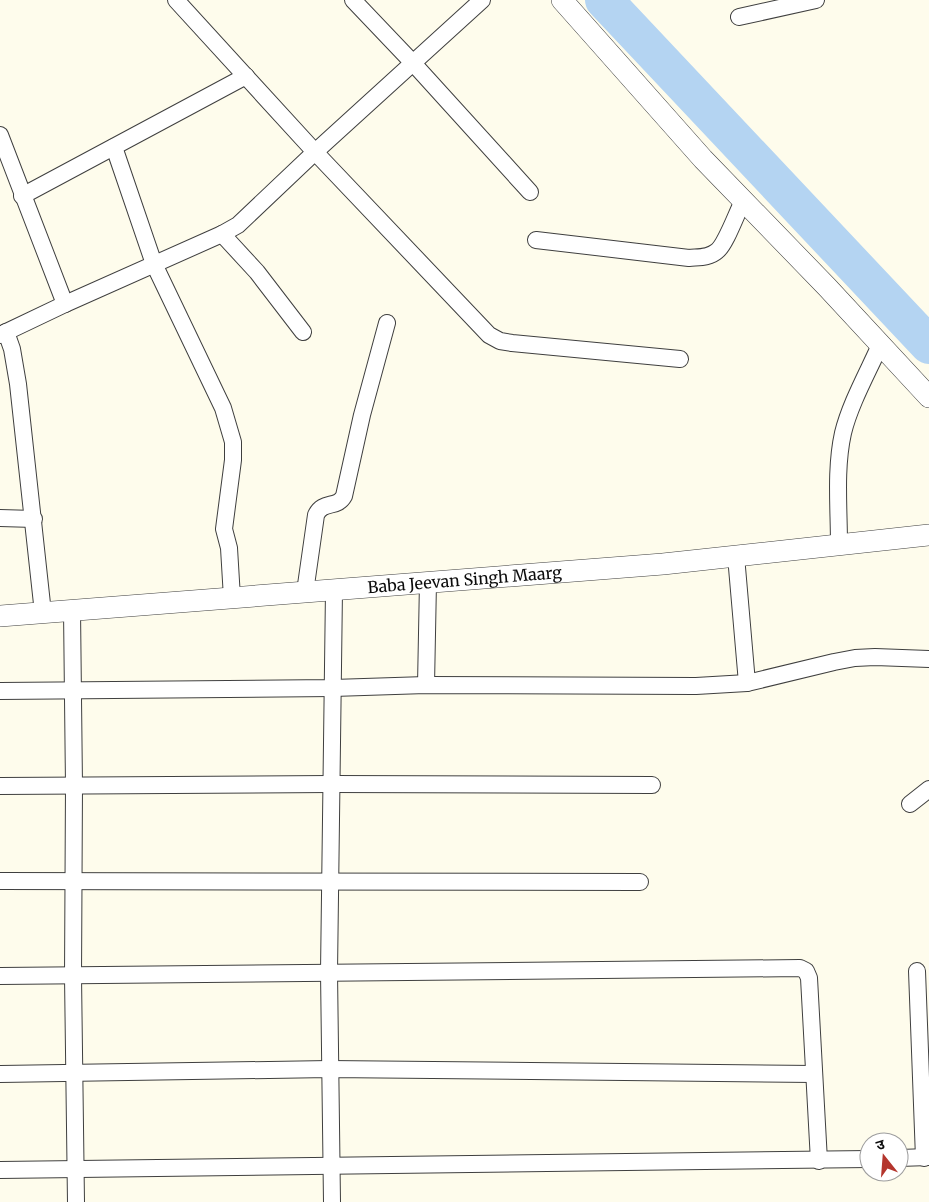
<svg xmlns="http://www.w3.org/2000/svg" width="929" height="1202" font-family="Merriweather,'Noto Sans Devanagari',serif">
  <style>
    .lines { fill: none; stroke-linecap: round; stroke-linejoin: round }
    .river { stroke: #b4d4f2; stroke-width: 38 }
    .minor-casing { stroke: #3f3f3f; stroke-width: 18 }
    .tertiary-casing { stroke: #3f3f3f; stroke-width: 22 }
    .minor { stroke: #fff; stroke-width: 16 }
    .tertiary { stroke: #fff; stroke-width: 21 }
    .labels { text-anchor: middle; stroke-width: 5; stroke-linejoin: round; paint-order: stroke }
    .street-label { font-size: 16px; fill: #0c0c0c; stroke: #fff }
  </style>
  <rect width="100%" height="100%" fill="#fefcec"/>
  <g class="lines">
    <!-- river -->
    <polyline class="river" points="604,0 929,345"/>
    <defs>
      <g id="minor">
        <polyline points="176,0 315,152 489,335 500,341 512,343 680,359"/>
        <polyline points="353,0 413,63 530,192"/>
        <polyline points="739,17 816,0"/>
        <polyline points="0,135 65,304"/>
        <polyline points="114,147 154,264 223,408 233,442 233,460 224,529 229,548 232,598"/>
        <polyline points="22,196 246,76"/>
        <polyline points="222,234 257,272 303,332"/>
        <path d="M536,240L689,258C699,257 709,258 717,251C726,244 737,212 743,201"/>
        <polyline points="6,332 12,349 18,384 43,613"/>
        <polyline points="0,335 65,304 222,234 238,225 315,152 482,0"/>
        <polyline points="0,518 34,519"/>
        <path d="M839,545C839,508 835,469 843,433C850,404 868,372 880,345"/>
        <polyline points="736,556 747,683"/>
        <path d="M305,592L316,515C323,500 337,509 344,496L362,415L387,323"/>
        <polyline points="72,610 74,786 73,976 76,1202"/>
        <polyline points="426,685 428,582"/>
        <polyline points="0,691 333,688 426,685 696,686 747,683 834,662 855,658 875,657 929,659"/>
        <polyline points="0,786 331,784 652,785"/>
        <polyline points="910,804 929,789"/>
        <polyline points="0,881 640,882"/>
        <polyline points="917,971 924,1158"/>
        <polyline points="0,976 800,968 806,971 809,978 819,1161"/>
        <polyline points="0,1074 329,1069 814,1074"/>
        <polyline points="899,1158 929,1157"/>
        <polyline points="0,1170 869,1159"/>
        <polyline points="332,1202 329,972 334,590"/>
      </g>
      <g id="tertiary">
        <polyline points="562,0 703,159 827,287 929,397"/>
        <path id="s1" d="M0,616L663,564L929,535"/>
      </g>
    </defs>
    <!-- minor casing -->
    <use href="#minor" class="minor-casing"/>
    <!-- tertiary casing -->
    <use href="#tertiary" class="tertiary-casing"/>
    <!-- minor -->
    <use href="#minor" class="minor"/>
    <!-- tertiary -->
    <use href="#tertiary" class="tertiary"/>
  </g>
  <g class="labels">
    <!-- street labels -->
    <g class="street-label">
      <text dy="6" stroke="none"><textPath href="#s1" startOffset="466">Baba Jeevan Singh Maarg</textPath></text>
    </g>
  </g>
  <!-- north arrow -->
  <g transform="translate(884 1157) rotate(343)"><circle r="24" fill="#ffffff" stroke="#9e9e9e"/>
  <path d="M0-4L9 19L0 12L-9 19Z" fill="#b4352d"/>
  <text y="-8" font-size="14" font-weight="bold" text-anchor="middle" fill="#0c0c0c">उ</text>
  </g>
</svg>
